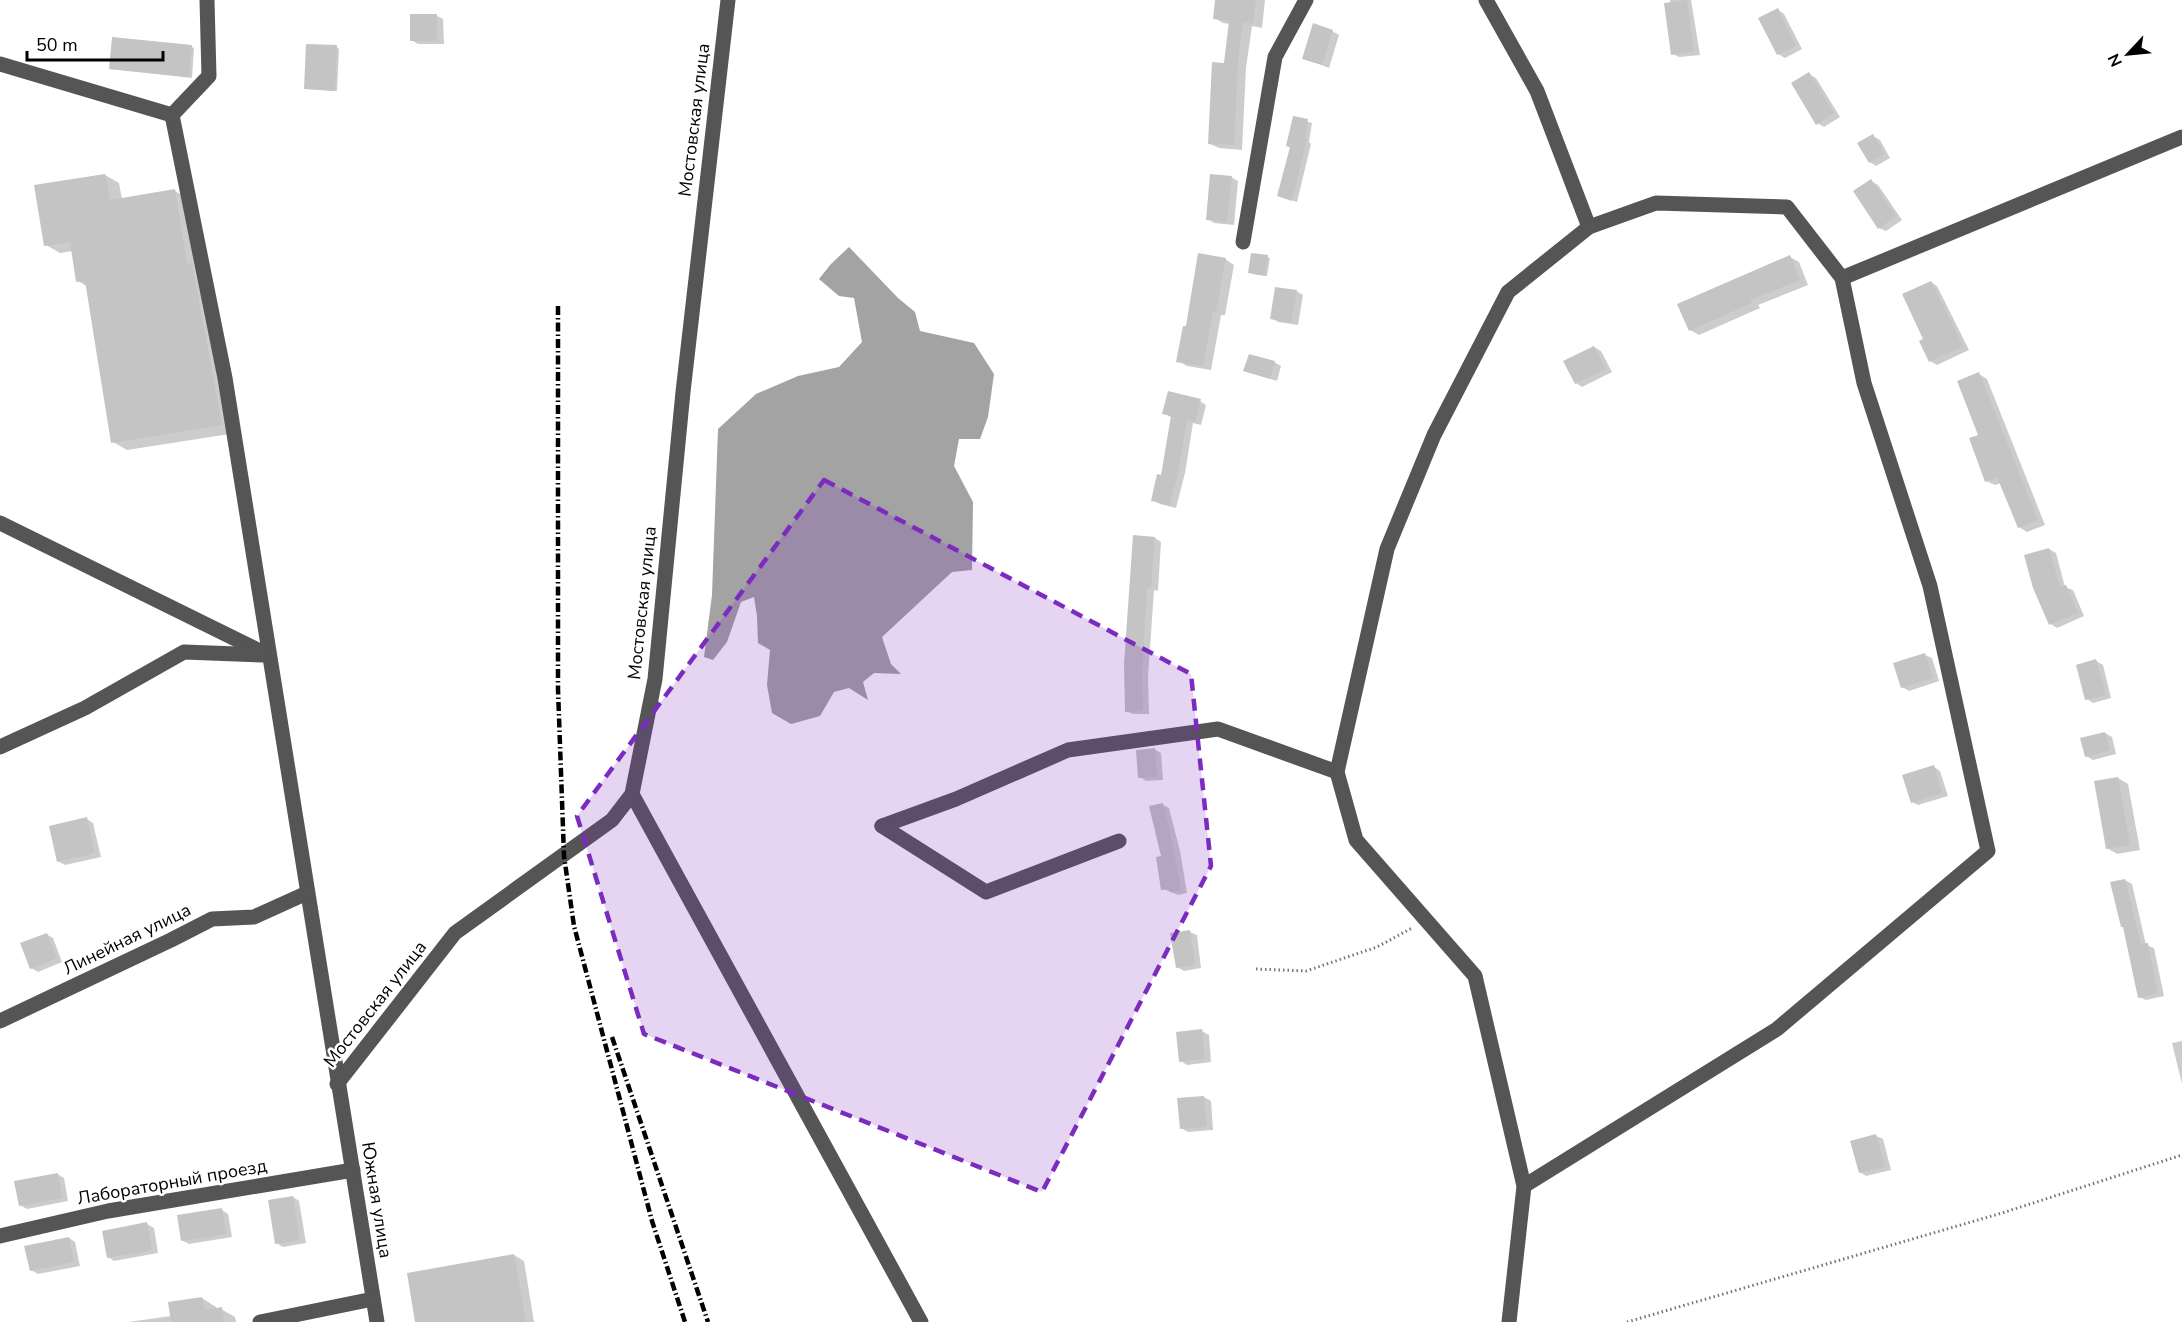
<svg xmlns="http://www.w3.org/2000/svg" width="2182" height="1322" font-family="'Nunito Sans',sans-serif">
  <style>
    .water { fill: #a3a3a3 }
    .shadow { fill: #0003 }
    .building { fill: #c4c4c4 }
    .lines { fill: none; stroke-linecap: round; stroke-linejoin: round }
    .path { stroke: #777; stroke-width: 3; stroke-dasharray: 1.5 3; stroke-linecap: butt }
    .minor { stroke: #555; stroke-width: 15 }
    .rail { stroke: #000; stroke-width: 4.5; stroke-dasharray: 9 3 1.5 3; stroke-linecap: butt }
    .marked { fill: #7b2cbf; fill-opacity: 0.2; stroke: #7b2cbf; stroke-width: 4.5; stroke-dasharray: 12 8; stroke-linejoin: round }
    .labels { text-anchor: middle; stroke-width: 5; stroke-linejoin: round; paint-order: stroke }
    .street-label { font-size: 18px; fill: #000; stroke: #fff }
  </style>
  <rect width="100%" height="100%" fill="#fff"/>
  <!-- water -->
  <polygon class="water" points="849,247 898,298 915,312 920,331 974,343 994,374 988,417 980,439 959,439 954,466 973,502 972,570 952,572 882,637 891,664 901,674 874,673 863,682 868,700 849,688 834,692 820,716 791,724 772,713 767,685 770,650 758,643 757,616 754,597 741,602 727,642 713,660 704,657 712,595 718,429 756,394 798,376 839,367 862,342 854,298 839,296 819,279 831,264"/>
  <!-- shadow -->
  <g class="shadow">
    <polygon points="1217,0 1265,0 1262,28 1252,26 1246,68 1242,150 1219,148 1210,144 1225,64 1230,24 1223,23 1215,18"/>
    <polygon points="1670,0 1691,0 1700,55 1679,57 1673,54"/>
    <polygon points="1778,10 1784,14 1802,49 1785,58 1778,54"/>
    <polygon points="437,16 443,19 444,44 418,44 411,40"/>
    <polygon points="1332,31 1339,35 1329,68 1304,58"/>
    <polygon points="192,47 194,48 192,78 110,69"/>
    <polygon points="336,47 339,49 337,91 306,89"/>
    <polygon points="1809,74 1816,78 1840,117 1824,127 1817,123"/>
    <polygon points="1294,118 1312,123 1309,142 1311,144 1297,202 1279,196 1291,148 1287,146"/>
    <polygon points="1873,136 1880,140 1890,158 1876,166 1870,162"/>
    <polygon points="105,175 119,183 122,199 175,191 189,199 236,433 127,450 113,442 88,287 78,281 73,251 60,253 46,245"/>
    <polygon points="1231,177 1238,181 1234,225 1214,223 1208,219"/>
    <polygon points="1871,181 1878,185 1902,220 1886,231 1879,228"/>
    <polygon points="1267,257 1270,258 1267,276 1252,274"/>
    <polygon points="1790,257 1799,262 1808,285 1758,305 1760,308 1699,335 1690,330"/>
    <polygon points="1225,259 1234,265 1225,315 1221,315 1211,370 1187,366 1178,361 1187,328"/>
    <polygon points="1931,282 1937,286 1969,350 1937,365 1930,361 1925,340"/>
    <polygon points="1296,291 1303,295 1298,325 1278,322 1272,318"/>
    <polygon points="1594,347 1601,351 1612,372 1582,387 1576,383"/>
    <polygon points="1274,362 1281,366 1277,381 1245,371"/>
    <polygon points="1979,374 1987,379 2045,525 2027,532 2019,527 2001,483 1995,485 1986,481 1980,436"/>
    <polygon points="1200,401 1206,405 1201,425 1193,423 1185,473 1176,508 1160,504 1153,500 1163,477 1172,418 1164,413"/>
    <polygon points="1155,538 1161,542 1158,591 1154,590 1148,677 1149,714 1133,714 1126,711"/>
    <polygon points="2049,549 2056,553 2065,587 2073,590 2084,616 2057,628 2051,624"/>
    <polygon points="1925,655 1932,658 1939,681 1909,691 1902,687"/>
    <polygon points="2096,661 2103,665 2111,698 2093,703 2087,699"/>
    <polygon points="2105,733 2112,737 2116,754 2093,760 2086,756"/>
    <polygon points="1154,749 1161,753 1163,780 1146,781 1140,777"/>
    <polygon points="1934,767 1940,771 1948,796 1918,805 1912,802"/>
    <polygon points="2118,778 2128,784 2140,850 2117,854 2107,848"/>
    <polygon points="1163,805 1169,808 1180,851 1187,893 1178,895 1163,889"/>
    <polygon points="87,819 93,823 101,857 65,865 58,861"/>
    <polygon points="2125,880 2132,884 2146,945 2154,948 2164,996 2146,1000 2139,997"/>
    <polygon points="1190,932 1197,935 1201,968 1184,971 1177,967"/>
    <polygon points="46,934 53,938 62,962 38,972 31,968"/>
    <polygon points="1202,1031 1209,1035 1211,1062 1187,1065 1181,1061"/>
    <polygon points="2182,1041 2182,1084 2172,1043"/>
    <polygon points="1204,1097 1211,1101 1213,1130 1188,1132 1181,1128 1179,1099"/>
    <polygon points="1876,1136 1883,1139 1891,1170 1866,1176 1860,1172"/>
    <polygon points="57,1174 64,1178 68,1201 27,1209 20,1205"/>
    <polygon points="293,1197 299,1201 306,1243 283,1247 276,1243"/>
    <polygon points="222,1210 228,1214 232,1237 189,1244 182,1240"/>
    <polygon points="147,1224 154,1228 158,1253 114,1261 108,1257"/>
    <polygon points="69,1238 75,1242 80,1266 38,1274 31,1270"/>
    <polygon points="514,1255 524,1261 534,1322 417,1322"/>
    <polygon points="202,1298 216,1307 217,1309 221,1309 235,1317 236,1322 128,1322 171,1316"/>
  </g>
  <!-- building -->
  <g class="building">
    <polygon points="1215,0 1256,0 1253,24 1243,22 1238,62 1234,145 1208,144 1212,62 1224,63 1229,21 1213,19"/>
    <polygon points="1687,0 1694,51 1671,55 1664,3"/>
    <polygon points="1778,8 1796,46 1777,55 1758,18"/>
    <rect x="410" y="14" width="27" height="27"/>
    <polygon points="1313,23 1333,30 1322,65 1302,59"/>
    <polygon points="112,37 192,45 189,77 109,69"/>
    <polygon points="306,44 337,45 335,91 304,89"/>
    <polygon points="1809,72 1834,113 1816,125 1791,83"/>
    <polygon points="1293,116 1308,119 1305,139 1307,139 1292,201 1277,196 1290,147 1286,146"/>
    <polygon points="1873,134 1884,154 1869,163 1857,143"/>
    <polygon points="105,174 110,200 175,189 187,264 192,263 222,425 111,443 85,281 76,282 70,242 44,246 34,185"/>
    <polygon points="1210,174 1232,176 1227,222 1206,220"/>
    <polygon points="1871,179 1896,216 1878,229 1853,191"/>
    <polygon points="1198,253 1226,258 1216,311 1213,311 1203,366 1176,362 1183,326 1186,326"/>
    <polygon points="1251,253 1268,255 1265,276 1248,273"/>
    <polygon points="1790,255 1800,280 1750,300 1752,303 1689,331 1677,304"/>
    <polygon points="1931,281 1963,346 1929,362 1919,341 1923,339 1902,294"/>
    <polygon points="1275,287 1297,290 1291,323 1270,319"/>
    <polygon points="1594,346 1606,369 1575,384 1563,361"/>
    <polygon points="1249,354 1275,361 1270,379 1243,371"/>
    <polygon points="1979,372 2038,520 2018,528 1997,477 1985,482 1969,438 1978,435 1957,381"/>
    <polygon points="1168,391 1201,399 1195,422 1187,420 1179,468 1170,505 1151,501 1157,474 1161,475 1171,416 1162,414"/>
    <polygon points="1133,535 1155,537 1151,588 1147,588 1142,672 1143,711 1125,712 1124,664"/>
    <polygon points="2049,548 2060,587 2066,585 2078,613 2049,625 2033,588 2024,555"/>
    <polygon points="1925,653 1933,678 1901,688 1893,663"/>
    <polygon points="2096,659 2106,695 2085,700 2076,665"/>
    <polygon points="2105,732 2110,750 2085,757 2080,738"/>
    <polygon points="1155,748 1157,777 1138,778 1136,750"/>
    <polygon points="1934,765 1942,793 1911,803 1902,775"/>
    <polygon points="2118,777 2130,845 2106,849 2094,781"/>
    <polygon points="1163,803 1173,846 1181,890 1170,892 1169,889 1161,890 1156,857 1161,856 1149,806"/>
    <polygon points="87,817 95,853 57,862 49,826"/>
    <polygon points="2125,879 2141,944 2148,943 2158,993 2138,998 2123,927 2121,927 2110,882"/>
    <polygon points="1190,930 1195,965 1176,968 1170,933"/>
    <polygon points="47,933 57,958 30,969 20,943"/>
    <polygon points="1202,1029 1205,1059 1179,1062 1176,1032"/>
    <polygon points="1204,1096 1207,1127 1180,1129 1177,1098"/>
    <polygon points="1876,1134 1885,1167 1859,1173 1850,1141"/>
    <polygon points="58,1173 62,1198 19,1206 14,1181"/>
    <polygon points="293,1196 300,1240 275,1244 268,1200"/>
    <polygon points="222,1208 226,1234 181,1241 177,1215"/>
    <polygon points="147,1222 152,1250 107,1258 102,1231"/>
    <polygon points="69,1237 74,1262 30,1271 24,1246"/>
    <polygon points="514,1254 526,1322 415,1322 407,1273"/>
    <polygon points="202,1297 205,1310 222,1307 224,1322 171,1322 168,1302"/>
  </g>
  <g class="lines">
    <!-- path -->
    <g class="path">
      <polyline points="1256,969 1306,971 1377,947 1412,928"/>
      <polyline points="1627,1322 2002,1213 2182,1155"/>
    </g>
    <!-- minor -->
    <g class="minor">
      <polyline points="1486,0 1537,91 1589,227"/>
      <polyline points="0,64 172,115"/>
      <polyline points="172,115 225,378 377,1322"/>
      <polyline points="172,115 209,76 207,0"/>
      <polyline points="1243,242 1275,57 1306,0"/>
      <polyline points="1842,278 2182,137"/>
      <polyline points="0,523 268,655"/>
      <polyline points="0,747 85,708 184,652 262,655"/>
      <polyline points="632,794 921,1322"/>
      <polyline points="882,826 956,799 1068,750 1218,729 1337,772"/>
      <polyline points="882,826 986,892 1119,841"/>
      <polyline points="0,1021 171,940 212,919 254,917 307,893"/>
      <polyline points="337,1084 455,933 612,820 632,794 655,679 683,392 728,0"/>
      <polyline points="0,1236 108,1211 353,1170"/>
      <polyline points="260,1322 373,1299"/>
      <polyline points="1509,1322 1524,1186 1777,1029 1988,851 1930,586 1864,383 1842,278 1787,207 1656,203 1589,227 1508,292 1434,435 1387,549 1337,772 1356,840 1475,976 1524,1186"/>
    </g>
    <!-- rail -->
    <g class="rail">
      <polyline points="558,306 558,689 564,856 574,926 652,1221 685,1322"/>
      <polyline points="612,1037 708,1322"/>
    </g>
  </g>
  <!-- marked area -->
  <path class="marked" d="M824,480L1191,674L1211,866L1042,1192L644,1034L577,816Z"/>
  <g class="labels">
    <!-- street labels -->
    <g class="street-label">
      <text transform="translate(694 120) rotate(-83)" y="6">Мостовская улица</text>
      <text transform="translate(642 603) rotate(-84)" y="6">Мостовская улица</text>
      <text transform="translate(127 939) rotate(-26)" y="6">Линейная улица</text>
      <text transform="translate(375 1004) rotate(-52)" y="6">Мостовская улица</text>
      <text transform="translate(172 1182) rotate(-10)" y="6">Лабораторный проезд</text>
      <text transform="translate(377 1200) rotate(81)" y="6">Южная улица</text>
    </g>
  </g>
  <!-- north arrow -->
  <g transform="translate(2128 54) rotate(244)" stroke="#ffffff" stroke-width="4.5" paint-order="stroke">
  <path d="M0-4.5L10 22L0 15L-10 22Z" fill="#000000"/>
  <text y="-9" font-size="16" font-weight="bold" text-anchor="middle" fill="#000000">N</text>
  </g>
  <!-- scale -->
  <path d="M27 51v9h136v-9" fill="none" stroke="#000000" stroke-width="3"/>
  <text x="36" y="51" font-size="18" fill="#000000" stroke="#ffffff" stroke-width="4.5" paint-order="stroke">50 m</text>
</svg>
